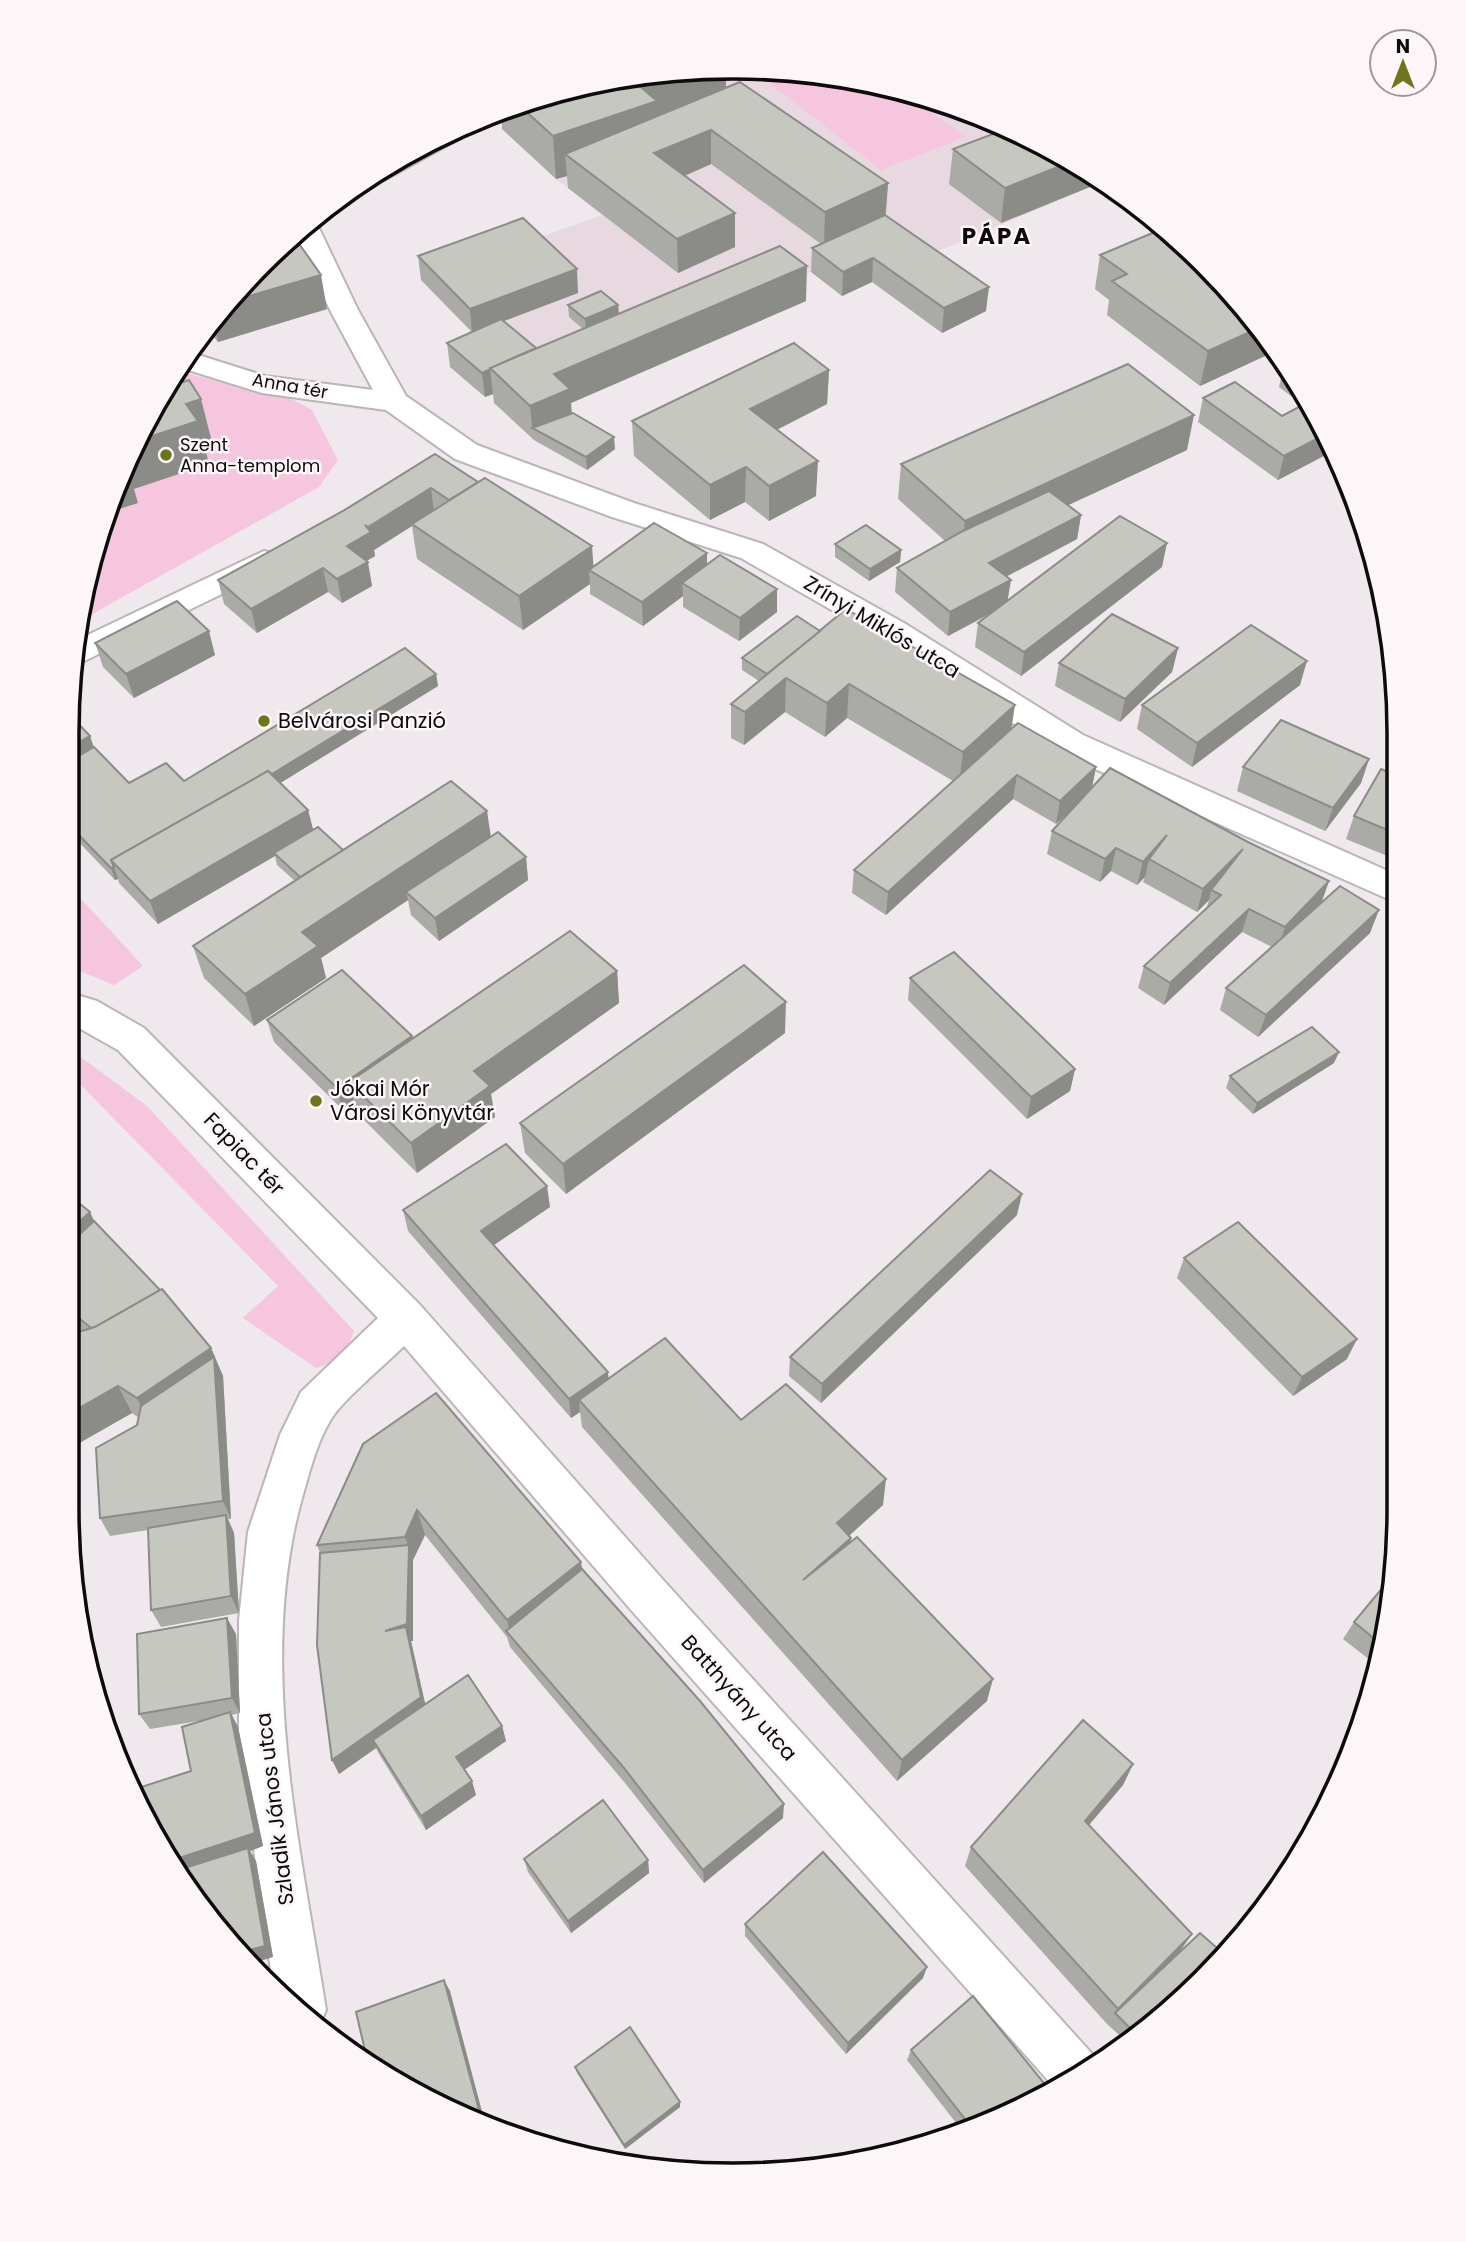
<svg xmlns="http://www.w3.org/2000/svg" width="1466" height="2242" font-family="Poppins,sans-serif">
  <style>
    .built { fill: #e8d9e0 }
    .green { fill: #f6c6de }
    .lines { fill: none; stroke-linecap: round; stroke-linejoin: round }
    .street-casing { stroke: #bcb5b8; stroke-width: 4 }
    .street { fill: #fff; fill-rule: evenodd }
    .wall { fill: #aaaba6 }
    .shaded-wall { fill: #8b8b87 }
    .building { fill: #c6c7c1; stroke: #8b8b87; stroke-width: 2 }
    .poi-dot { fill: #6e751d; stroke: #fcf6f9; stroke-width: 2.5 }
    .labels { text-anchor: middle; stroke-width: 5; stroke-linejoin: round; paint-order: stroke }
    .far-street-label { font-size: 18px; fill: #0d0b0c; stroke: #fcf6f9 }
    .far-poi-label { font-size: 18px; fill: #0d0b0c; stroke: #fcf6f9; text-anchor: start }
    .street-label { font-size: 21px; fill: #0d0b0c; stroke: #fcf6f9 }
    .poi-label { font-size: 21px; fill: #0d0b0c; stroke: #fcf6f9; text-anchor: start }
    .far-district-label { font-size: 23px; font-weight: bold; letter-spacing: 2px; fill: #0d0b0c; stroke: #fcf6f9 }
    .rim { fill: none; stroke: #0d0b0c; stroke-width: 3.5 }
  </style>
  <rect width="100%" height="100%" fill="#efe8ec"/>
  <!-- built -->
  <polygon class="built" points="689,68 820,72 947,102 1066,156 1102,182 915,261 884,239 811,272 780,280 551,378 472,333 421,280 602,215 556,179 502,129"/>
  <!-- green -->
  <g class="green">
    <polygon points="753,70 820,72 904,92 965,137 881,170"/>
    <polygon points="180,372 290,398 312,410 338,460 319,487 80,621 135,439"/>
    <polygon points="71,888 143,966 114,985 70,967"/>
    <path d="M70,1049L147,1106L354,1331C347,1353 338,1361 316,1368L243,1318L278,1286L69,1073Z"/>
  </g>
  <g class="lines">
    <defs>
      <g id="street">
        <polygon points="476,121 479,125 475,130 384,180 375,182 367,180 438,135"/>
        <polygon points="314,217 320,223 318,226 358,310 406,396 477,445 634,503 763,544 904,623 1083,735 1397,875 1397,903 1059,753 882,639 741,558 612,517 455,459 386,410 262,393 182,368 192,353 265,376 373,390 330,310 295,234"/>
        <polygon points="264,551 275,554 280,561 275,568 72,667 73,642"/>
        <path d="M70,993L97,1001L144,1028L420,1305L664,1581L1095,2057L1098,2065L1053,2086L632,1611L404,1346C386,1364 340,1402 330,1421C317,1443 311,1467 304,1491C255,1657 300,1843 326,2010L318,2028L272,1978L239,1743V1620L248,1532L280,1435L301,1392L378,1318L118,1050L70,1023Z"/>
      </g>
    </defs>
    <!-- street casing -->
    <use href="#street" class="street-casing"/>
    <!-- street -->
    <use href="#street" class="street"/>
  </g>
  <!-- wall -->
  <g class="wall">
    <polygon points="689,68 726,69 726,88 888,183 886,215 986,311 942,333 872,282 842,296 811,272 812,248 821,244 711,164 685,176 735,247 678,273 568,188 567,176 556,179 502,129 501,112 560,89"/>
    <polygon points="962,109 1003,127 992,131"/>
    <polygon points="953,149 1066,156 1102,182 1001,223 949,184"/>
    <polygon points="1100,255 1262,327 1276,351 1200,386 1107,315 1109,300 1095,289"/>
    <polygon points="418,256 578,293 503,321 536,349 583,329 569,317 568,305 618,305 619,314 806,301 571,403 572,413 615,449 587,470 534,440 494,403 493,394 485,397 450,367 447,343 472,332 421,280"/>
    <polygon points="232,294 327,309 218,342 208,330"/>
    <polygon points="1284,364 1331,439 1335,450 1278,480 1198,422 1203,398 1282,416 1303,405 1279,387"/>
    <polygon points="829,370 827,404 777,430 816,496 769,521 745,502 710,520 634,456 632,421"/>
    <polygon points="1187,450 1068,505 1081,515 1077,539 1006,577 1008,601 1162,567 1021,676 975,647 978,623 992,613 948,636 895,592 897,568 945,541 898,499 901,464"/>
    <polygon points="435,454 593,566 707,553 707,564 777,589 777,612 739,641 683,607 683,596 643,626 590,594 590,584 523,630 417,559 412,526 374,550 375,556 366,561 372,586 342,603 328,592 257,633 224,604 218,580 343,511"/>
    <polygon points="835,544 901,550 900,562 869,581 835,557"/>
    <polygon points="820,631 1012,728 1096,767 1092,788 1248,842 1329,881 1321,903 1370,933 1258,1037 1220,1010 1226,988 1272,947 1242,932 1164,1005 1138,988 1144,966 1206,909 1209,900 1197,912 1143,882 1145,877 1137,885 1111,871 1100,882 1047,854 1052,831 1077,804 1056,824 1013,799 886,915 852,893 854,870 953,781 847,718 825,737 785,712 744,745 731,738 731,704 759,681 742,670 742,658"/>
    <polygon points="95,643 215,655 134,698 103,667"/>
    <polygon points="1178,648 1172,672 1120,722 1055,686 1059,663"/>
    <polygon points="436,674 438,686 280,783 308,810 313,830 343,850 491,837 526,857 528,880 439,941 411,915 408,900 321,958 326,978 254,1026 204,978 193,946 295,881 277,865 275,856 158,924 119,883 118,879 115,880 71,834 72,717 94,747 129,783 184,781"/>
    <polygon points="1300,685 1192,767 1137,729 1142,705"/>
    <polygon points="1369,759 1361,783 1325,831 1237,791 1243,767"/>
    <polygon points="1398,776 1397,860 1346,839 1354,816"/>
    <polygon points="617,971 619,1003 491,1094 495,1117 417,1173 357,1113 354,1101 342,1109 274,1042 267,1020 412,1036 413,1039"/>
    <polygon points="910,978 1075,1069 1070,1091 1027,1119 908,1000"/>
    <polygon points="785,1033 566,1194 525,1153 520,1123"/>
    <polygon points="1334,1063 1253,1114 1226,1088 1230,1076"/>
    <polygon points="69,1195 211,1348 223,1376 231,1519 228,1519 234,1533 239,1613 161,1627 151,1610 148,1530 110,1536 100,1518 137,1425 139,1418 132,1413 67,1450 68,1337 81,1331 68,1321"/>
    <polygon points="550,1207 494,1245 608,1379 741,1420 883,1505 849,1536 850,1542 987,1701 897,1781 582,1427 580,1412 571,1418 408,1231 403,1210"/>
    <polygon points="1017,1215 821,1403 789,1376 790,1357"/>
    <polygon points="1184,1258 1347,1359 1293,1396 1177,1278"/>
    <polygon points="363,1444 582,1570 783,1818 704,1883 625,1783 510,1647 507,1637 425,1535 413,1560 413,1641 411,1641 425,1704 502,1726 506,1741 464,1770 476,1795 426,1830 379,1754 376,1748 339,1774 320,1553 317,1545"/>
    <polygon points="1394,1596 1375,1664 1343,1639 1354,1622"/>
    <polygon points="236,1634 240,1713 232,1715 238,1727 263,1846 250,1851 256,1861 273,1957 191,1771 205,1720 150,1729 139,1714"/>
    <polygon points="1133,1764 1123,1785 1089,1825 1192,1934 1180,1951 1226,1956 1127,2042 1107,2024 965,1866 971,1847"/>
    <polygon points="524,1859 648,1860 649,1873 571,1933 528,1872"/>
    <polygon points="745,1924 923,1978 846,2054 745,1936"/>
    <polygon points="911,2050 1048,2088 960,2128 907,2060"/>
    <polygon points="575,2067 680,2102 680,2107 625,2149 577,2073"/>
  </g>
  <!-- shaded-wall -->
  <g class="shaded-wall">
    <polygon points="689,68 726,69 726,95 565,154 567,176 556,179 553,136 636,83 672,71"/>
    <polygon points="993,123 1003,127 992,131"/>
    <polygon points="711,130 711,164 656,188 654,153"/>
    <polygon points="1073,161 1102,182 1001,223 1005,188"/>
    <polygon points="888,183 885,218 824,246 825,212"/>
    <polygon points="735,213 735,247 678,273 677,239"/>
    <polygon points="873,258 872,282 842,296 843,272"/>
    <polygon points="807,266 806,301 571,403 572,424 532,428 530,406 554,374"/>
    <polygon points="577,269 578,293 472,333 470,309"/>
    <polygon points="321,275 327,309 218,342 214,321 225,303"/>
    <polygon points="989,287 986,311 942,333 944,308"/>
    <polygon points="618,305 619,318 586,332 585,319"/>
    <polygon points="1261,327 1276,351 1200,386 1208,351"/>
    <polygon points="490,369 493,394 485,397 482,373"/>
    <polygon points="829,370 827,404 750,443 750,409"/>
    <polygon points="201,399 212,442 204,444 209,464 134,489 138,503 113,511 134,442 186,404"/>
    <polygon points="1194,415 1187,450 961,555 965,521"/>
    <polygon points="1328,433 1335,450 1278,480 1284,456"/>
    <polygon points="614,437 615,449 587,470 586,457"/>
    <polygon points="818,461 816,496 769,521 769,486"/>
    <polygon points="746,467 745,502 710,520 710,485"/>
    <polygon points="431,488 434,512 412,524 412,526 374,550 375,556 351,570 347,546 368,527"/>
    <polygon points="1081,515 1077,539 986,587 989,563"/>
    <polygon points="1167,543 1162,567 1021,676 1024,652"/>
    <polygon points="592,546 594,573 589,570 590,584 523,630 519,596"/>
    <polygon points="901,550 900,562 869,581 870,569"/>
    <polygon points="707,553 707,577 682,583 683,596 643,626 642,602"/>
    <polygon points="368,562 372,586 342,603 337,579"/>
    <polygon points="323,568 328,592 257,633 251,609"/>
    <polygon points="1011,580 1007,604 948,636 950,612"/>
    <polygon points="777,589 777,612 739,641 740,618"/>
    <polygon points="209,631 215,655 134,698 126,674"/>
    <polygon points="1178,648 1172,672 1120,722 1125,699"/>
    <polygon points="1307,661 1300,685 1192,767 1197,743"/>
    <polygon points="436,674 438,686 217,822 116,865"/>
    <polygon points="786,678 785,712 744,745 745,712"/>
    <polygon points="849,684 847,718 825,737 827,703"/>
    <polygon points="1015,705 1010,738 959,785 963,752"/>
    <polygon points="90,736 98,759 71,774 72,746"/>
    <polygon points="1369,759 1361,783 1325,831 1333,808"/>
    <polygon points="1096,767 1091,791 1056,824 1060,801"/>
    <polygon points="1017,775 1013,799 886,915 888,892"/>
    <polygon points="308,810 314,833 274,853 275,856 158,924 150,901"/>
    <polygon points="487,811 492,844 406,892 408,900 321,958 326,978 254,1026 245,994 302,932"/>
    <polygon points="1167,835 1149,859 1145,877 1137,885 1143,862"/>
    <polygon points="1116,848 1111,871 1100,882 1105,859"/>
    <polygon points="1243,849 1211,890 1209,900 1197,912 1203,889"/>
    <polygon points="526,857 528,880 439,941 435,918"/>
    <polygon points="114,867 118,879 115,880 111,868"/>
    <polygon points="1329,881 1321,904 1278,950 1285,927"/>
    <polygon points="1249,909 1242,932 1164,1005 1170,983"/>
    <polygon points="1379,910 1370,933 1258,1037 1266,1015"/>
    <polygon points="617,971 619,1003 491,1094 495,1117 417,1173 411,1143 474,1071"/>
    <polygon points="786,1002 785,1033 566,1194 563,1164"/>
    <polygon points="412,1036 416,1058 349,1082 354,1101 342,1109 337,1088"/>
    <polygon points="1339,1052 1334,1063 1253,1114 1257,1103"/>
    <polygon points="1075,1069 1070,1091 1027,1119 1031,1097"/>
    <polygon points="547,1186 550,1207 485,1251 481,1231"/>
    <polygon points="1022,1194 1017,1215 821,1403 822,1384"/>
    <polygon points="90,1212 104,1242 68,1275 68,1232"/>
    <polygon points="1357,1339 1347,1359 1293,1396 1302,1377"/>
    <polygon points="211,1348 223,1376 231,1519 223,1501 150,1425 137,1398"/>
    <polygon points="608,1372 610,1391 579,1400 580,1412 571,1418 569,1399"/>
    <polygon points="118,1386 132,1413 67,1450 67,1415"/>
    <polygon points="886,1479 883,1505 835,1548 837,1523"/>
    <polygon points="417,1510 425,1535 413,1560 413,1641 411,1641 427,1712 373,1740 376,1748 339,1774 332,1760 391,1647 409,1549 405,1537"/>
    <polygon points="226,1515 234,1533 239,1613 231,1596"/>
    <polygon points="851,1538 848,1563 803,1580"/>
    <polygon points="581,1562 585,1586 511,1637 507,1620"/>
    <polygon points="227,1618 236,1634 240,1713 232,1698"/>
    <polygon points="993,1679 987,1701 897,1781 902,1760"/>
    <polygon points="230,1712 238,1727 263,1846 250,1851 256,1861 273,1957 257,1962 177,1875 170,1861"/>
    <polygon points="502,1726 506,1741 461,1772 456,1757"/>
    <polygon points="1133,1764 1123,1785 1076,1840 1085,1821"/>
    <polygon points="472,1781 476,1795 426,1830 421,1816"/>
    <polygon points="784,1804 783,1818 704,1883 703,1870"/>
    <polygon points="648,1860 649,1873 571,1933 568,1921"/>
    <polygon points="1192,1934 1180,1951 1115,2013 1118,2009"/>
    <polygon points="927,1967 923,1978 846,2054 848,2043"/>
    <polygon points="444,1980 450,1991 484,2119 482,2120 469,2114"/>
    <polygon points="680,2102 680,2107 625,2149 624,2145"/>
  </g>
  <!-- building -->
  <g class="building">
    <polygon points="672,71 636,83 657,101 553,136 519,105 560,89"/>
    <polygon points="740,82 888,183 825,212 711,130 654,153 735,213 677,239 565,154"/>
    <polygon points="1006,129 1066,156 1073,161 1005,188 953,149"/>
    <polygon points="885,215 989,287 944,308 873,258 843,272 812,248"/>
    <polygon points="523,218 577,269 470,309 418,256"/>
    <polygon points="1162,229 1184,244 1261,327 1208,351 1112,281 1127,274 1100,255"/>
    <polygon points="300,245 321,275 225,303 232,294 276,252"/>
    <polygon points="780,246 807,266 554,374 570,389 530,406 490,368"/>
    <polygon points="601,291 618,305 585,319 568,305"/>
    <polygon points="501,319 536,348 490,368 491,369 482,373 447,343"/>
    <polygon points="794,343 829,370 750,409 818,461 769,486 746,467 710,485 632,421"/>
    <polygon points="1128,364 1194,415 965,521 901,464"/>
    <polygon points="189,380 201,399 186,404 198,421 134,442 135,439 172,383 174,385"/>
    <polygon points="1235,382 1282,416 1308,402 1328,433 1284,456 1203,398"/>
    <polygon points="573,413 614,437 586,457 532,428"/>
    <polygon points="435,454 478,482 449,500 431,488 368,527 365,525 371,532 347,546 368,562 337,579 323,568 251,609 218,580 343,511"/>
    <polygon points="125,470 131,479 122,482"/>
    <polygon points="485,478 592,546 519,596 412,524"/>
    <polygon points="1049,491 1081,515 989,563 1011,580 950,612 897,568 963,531"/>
    <polygon points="1120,516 1167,543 1024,652 978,623"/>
    <polygon points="654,523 707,553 642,602 589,570"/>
    <polygon points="866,525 901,550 870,569 835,544"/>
    <polygon points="720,555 777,589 740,618 682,583"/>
    <polygon points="177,601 209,631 126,674 95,643"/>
    <polygon points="846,609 1015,705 963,752 849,684 827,703 786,678 745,712 731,704"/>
    <polygon points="1112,614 1178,648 1125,699 1059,663"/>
    <polygon points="797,616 820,631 767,674 742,658"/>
    <polygon points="1251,625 1307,661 1197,743 1142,705"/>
    <polygon points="405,648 436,674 272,774 268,771 111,860 114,867 111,868 71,827 72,760 94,747 129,783 166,763 184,781"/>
    <polygon points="72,717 90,736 72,746"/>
    <polygon points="1281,720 1369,759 1333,808 1243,767"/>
    <polygon points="1018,723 1096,767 1060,801 1017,775 888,892 854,870"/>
    <polygon points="1110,768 1248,842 1329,881 1285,927 1249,909 1170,983 1144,966 1221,895 1211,890 1243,849 1203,889 1149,859 1167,835 1143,862 1116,848 1105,859 1052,831"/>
    <polygon points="1381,769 1398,776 1397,834 1354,816"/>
    <polygon points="268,771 308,810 150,901 111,860"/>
    <polygon points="451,781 487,811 302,932 318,946 245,994 193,946"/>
    <polygon points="318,827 343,850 300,877 274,853"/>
    <polygon points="498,832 526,857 435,918 406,892"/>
    <polygon points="1340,886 1379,910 1266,1015 1226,988"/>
    <polygon points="570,931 617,971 474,1071 490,1086 411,1143 349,1082"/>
    <polygon points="954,952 1075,1069 1031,1097 910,978"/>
    <polygon points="744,965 786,1002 563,1164 520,1123"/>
    <polygon points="342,970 412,1036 337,1088 267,1020"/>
    <polygon points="1312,1027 1339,1052 1257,1103 1230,1076"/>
    <polygon points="506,1144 547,1186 481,1231 608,1372 569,1399 403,1210"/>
    <polygon points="990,1170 1022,1194 822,1384 790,1357"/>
    <polygon points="69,1195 90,1212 68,1232"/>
    <polygon points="94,1221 160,1290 95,1327 91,1328 68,1309 68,1245"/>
    <polygon points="1238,1222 1357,1339 1302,1377 1184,1258"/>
    <polygon points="162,1289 211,1348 137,1398 118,1386 67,1415 68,1337 75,1333 95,1327"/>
    <polygon points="665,1338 741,1420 786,1384 886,1479 837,1523 851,1538 803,1580 857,1537 993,1679 902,1760 579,1400"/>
    <polygon points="214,1357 223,1501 100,1518 96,1448 137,1425 141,1406"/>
    <polygon points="436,1393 581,1562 507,1620 417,1510 405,1537 317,1545 363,1444"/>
    <polygon points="226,1515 231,1596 151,1610 148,1528"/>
    <polygon points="409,1545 407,1624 385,1631 406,1627 421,1697 332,1760 317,1645 320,1553"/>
    <polygon points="582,1569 700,1701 784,1804 703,1870 624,1768 506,1631"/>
    <polygon points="1389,1580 1394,1584 1394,1596 1381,1644 1354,1622"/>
    <polygon points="227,1618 232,1698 139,1714 137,1634"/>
    <polygon points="468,1675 502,1726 456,1757 472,1781 421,1816 373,1740"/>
    <polygon points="230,1712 255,1833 170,1861 135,1789 191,1771 182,1727"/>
    <polygon points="1083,1720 1133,1764 1085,1821 1192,1934 1118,2009 971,1847"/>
    <polygon points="603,1800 648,1860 568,1921 524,1859"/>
    <polygon points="248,1848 265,1946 246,1951 179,1880 175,1871"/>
    <polygon points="823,1852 927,1967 848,2043 745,1924"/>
    <polygon points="1200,1933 1226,1956 1136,2034 1115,2013"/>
    <polygon points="444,1980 479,2110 469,2114 367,2059 356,2012"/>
    <polygon points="973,1996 1048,2088 969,2124 911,2050"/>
    <polygon points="630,2027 680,2102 624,2145 575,2067"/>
  </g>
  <!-- markers -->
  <g class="poi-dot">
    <circle cx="166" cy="455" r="7"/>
    <circle cx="264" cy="721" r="7"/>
    <circle cx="316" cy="1101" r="7"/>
  </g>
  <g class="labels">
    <!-- far-street labels -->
    <g class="far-street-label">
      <text transform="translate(290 386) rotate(10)" y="6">Anna tér</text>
    </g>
    <!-- far-poi labels -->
    <g class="far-poi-label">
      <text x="180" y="451">Szent<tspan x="180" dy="21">Anna-templom</tspan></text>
    </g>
    <!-- street labels -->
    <g class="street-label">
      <text transform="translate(882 627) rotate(31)" y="7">Zrínyi Miklós utca</text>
      <text transform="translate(244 1154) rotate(46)" y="7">Fapiac tér</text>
      <text transform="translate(739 1698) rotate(48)" y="7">Batthyány utca</text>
      <text transform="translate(275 1809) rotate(-97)" y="7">Szladik János utca</text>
    </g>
    <!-- poi labels -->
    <g class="poi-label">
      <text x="278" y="728">Belvárosi Panzió</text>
      <text x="330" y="1096">Jókai Mór<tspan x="330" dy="24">Városi Könyvtár</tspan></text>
    </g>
    <!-- far-district labels -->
    <g class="far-district-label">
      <text x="997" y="244">PÁPA</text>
    </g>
  </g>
  <!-- crop -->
  <path d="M0 0H1466V2242H0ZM733 79H733A654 654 0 0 1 1387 733V1509A654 654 0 0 1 733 2163H733A654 654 0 0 1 79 1509V733A654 654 0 0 1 733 79Z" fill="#fcf6f9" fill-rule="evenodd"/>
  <path class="rim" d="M733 79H733A654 654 0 0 1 1387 733V1509A654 654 0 0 1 733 2163H733A654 654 0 0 1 79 1509V733A654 654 0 0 1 733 79Z"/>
  <!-- north arrow -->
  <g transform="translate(1403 63)"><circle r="33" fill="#fcf6f9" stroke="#9c989a" stroke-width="2"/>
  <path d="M0-5L12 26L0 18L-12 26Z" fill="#6e751d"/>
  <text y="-10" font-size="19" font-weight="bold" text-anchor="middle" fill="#0d0b0c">N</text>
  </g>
</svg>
